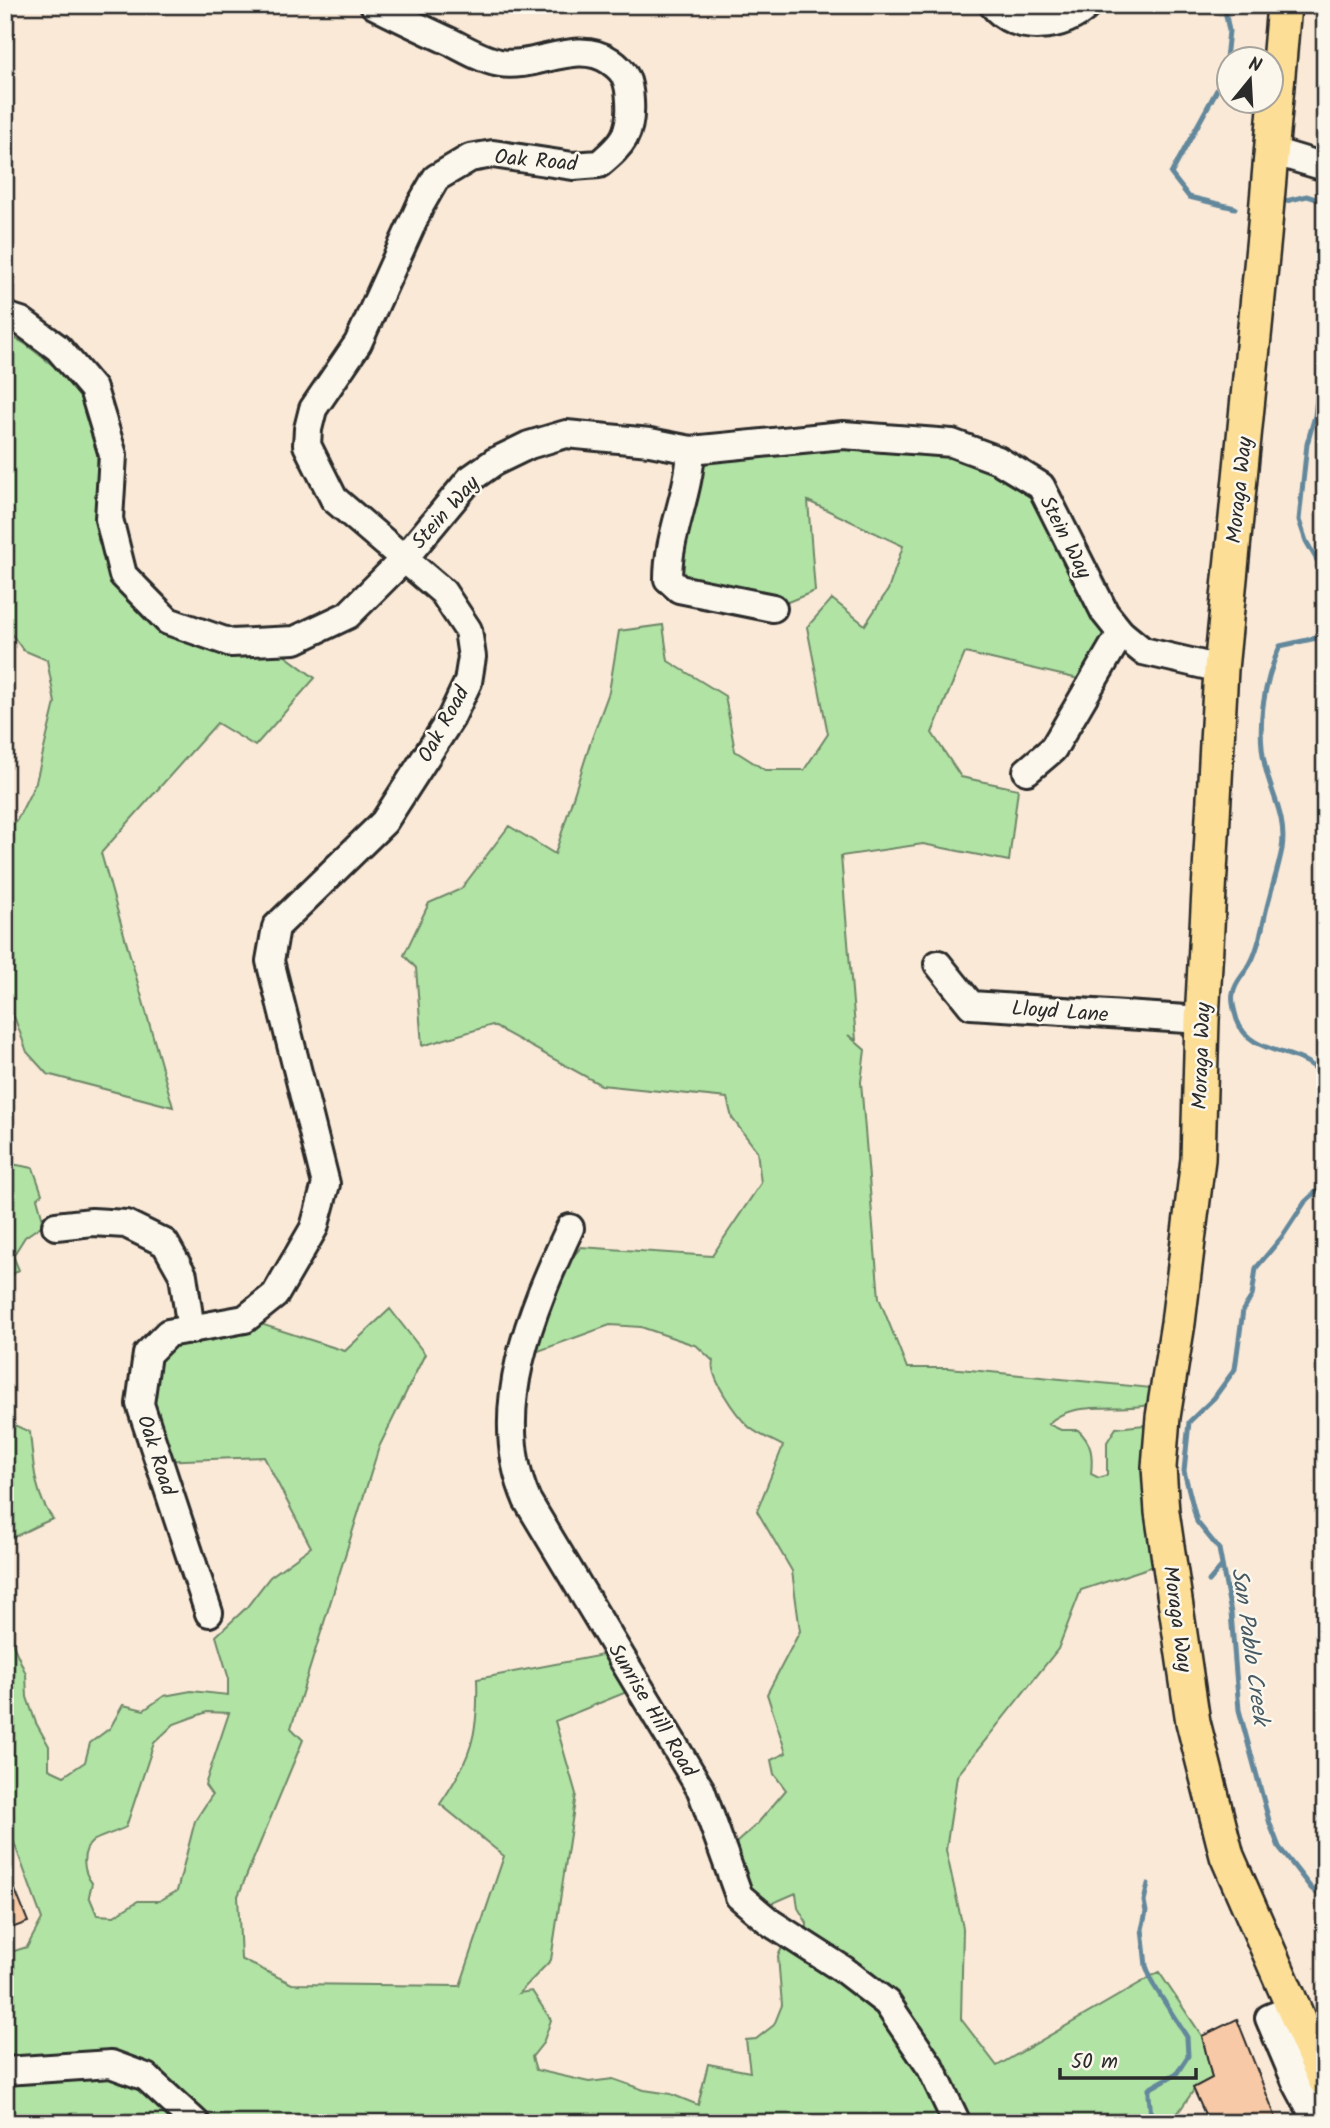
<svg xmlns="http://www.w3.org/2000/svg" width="1330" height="2128" font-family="Kalam,sans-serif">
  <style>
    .green { fill: #b0e3a4; stroke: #6e8768; stroke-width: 2; fill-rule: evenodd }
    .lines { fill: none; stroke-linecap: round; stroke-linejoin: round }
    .stream { stroke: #63889c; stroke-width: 5 }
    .building { fill: #f7c9a6; stroke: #2b2b2b; stroke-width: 2 }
    .minor-casing { stroke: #2b2b2b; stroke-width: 32 }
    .major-casing { stroke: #2b2b2b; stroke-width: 38 }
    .minor { stroke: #fbf7ec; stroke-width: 26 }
    .major { stroke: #fcde96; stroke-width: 33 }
    .labels { text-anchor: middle; stroke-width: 5; stroke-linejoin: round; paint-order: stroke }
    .street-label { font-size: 21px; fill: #2b2b2b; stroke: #fbf7ec }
    .water-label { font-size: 23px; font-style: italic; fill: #475a64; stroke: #fbf7ec }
  </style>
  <rect width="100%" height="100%" fill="#fae9d7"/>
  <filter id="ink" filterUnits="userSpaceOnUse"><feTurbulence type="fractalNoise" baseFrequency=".0143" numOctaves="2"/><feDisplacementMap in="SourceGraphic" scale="14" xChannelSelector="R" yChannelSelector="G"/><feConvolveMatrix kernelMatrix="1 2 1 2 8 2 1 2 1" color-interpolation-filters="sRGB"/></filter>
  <g filter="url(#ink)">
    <!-- green -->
    <g class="green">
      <polygon points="5,333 24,343 73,381 97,433 98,540 130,598 276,649 315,678 255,746 217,723 101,853 173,1107 47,1074 27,1052 15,1019 5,1001 5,951 14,936 5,931 5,832 17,820 36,782 55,703 47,660 23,650 5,625"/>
      <path d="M917,441L1041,486L1121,633L1092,682L965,653L932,733L961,777L1018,789L1009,861L923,844L841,856L856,1040L848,1035L865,1050L861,1082L879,1298L907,1368H949L1162,1389L1154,1404C1120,1413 1075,1398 1048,1424L1061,1430H1078C1092,1443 1093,1455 1091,1474L1099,1478L1107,1475V1442L1116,1428L1144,1425L1150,1440L1169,1561L1081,1590L1058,1649L957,1776L946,1850L963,1928L961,2019L997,2066L1159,1972L1202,2036L1212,2078L1196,2087L1171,2123H196L146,2077L5,2071V1954L27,1947L42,1919L5,1818V1617L14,1647L26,1674L27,1697L36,1723L49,1746V1769L64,1776L85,1762L90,1743L110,1728L123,1705L144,1710L164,1696L191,1691L228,1695V1676L216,1636L246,1608L270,1577L311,1547L264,1457L159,1461L147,1354L245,1319L345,1351L390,1309L425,1354L379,1447L291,1728L303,1740L238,1896L241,1959L292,1984L460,1986L504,1856L440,1804C471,1759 479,1734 477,1679L618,1652L639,1687L555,1721L576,1794L551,1960L519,1993L532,1991L551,2020L543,2043L532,2057L536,2070L589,2082L613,2079L644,2090L671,2094L698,2105L708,2064L750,2072L746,2040L756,2039L774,2025L782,2005L778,1956L788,1935L806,1946L807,1923L798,1908L796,1893L757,1910L730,1868L737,1842L757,1824L786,1790L774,1774L771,1760L786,1753L767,1694L800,1631L792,1571L757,1511L783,1446C773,1440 758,1435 749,1427C736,1415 709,1377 713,1361L697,1346L641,1327L610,1325L533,1353L554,1279L581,1247L712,1256L761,1183L757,1151L732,1118L727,1098L601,1085L492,1025L422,1046L416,968L404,955L429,903L461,889L509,826L555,854L591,741L609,692L619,631L663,625L668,661L725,696L735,751L765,770H804L828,734L807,627L832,599L865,625L888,590L903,546L808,501L815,591L773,608L679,589L691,450ZM207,1712L229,1713L205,1785L212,1795L195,1821L177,1891L159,1901H138L114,1916L97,1915L89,1896L92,1883C83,1872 80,1852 93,1841C97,1838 119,1831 126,1827L154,1743L174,1724Z"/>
      <polygon points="6,1163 33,1168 42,1194 37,1198 42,1216 41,1226 25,1237 13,1256 19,1270 5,1280"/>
      <path d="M5,1416L14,1425L30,1432C33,1461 34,1495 53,1519C36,1525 22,1534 5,1541Z"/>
      <polygon points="110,2073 139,2082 181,2123 5,2123 5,2084"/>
    </g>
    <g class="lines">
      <!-- stream -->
      <g class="stream">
        <polyline points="1224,5 1229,31 1224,77 1171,174 1189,197 1235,208"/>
        <polyline points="1286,201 1307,196 1325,202"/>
        <polyline points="1325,302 1320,316 1322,353 1315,416 1307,444 1299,520 1306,541 1325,574"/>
        <path d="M1325,631L1321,637L1280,646C1264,682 1256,727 1265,766C1271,794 1287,817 1282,849C1278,870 1271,890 1266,911C1262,928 1259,947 1251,962C1245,974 1235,981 1233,994C1231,1001 1235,1013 1237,1020C1251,1060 1309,1045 1325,1081"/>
        <polyline points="1325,1177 1321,1187 1305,1202 1282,1237 1256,1268 1252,1296 1243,1310 1235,1369 1214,1398 1189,1422 1184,1471 1197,1522 1219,1549 1231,1613 1239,1710 1270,1824 1279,1847 1311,1888 1325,1900"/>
        <polyline points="1209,1581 1222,1566"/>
        <path d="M1148,1884L1144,1901L1146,1912L1142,1929L1146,1966L1153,1984L1187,2037L1188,2056L1177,2073L1149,2089C1148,2100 1153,2112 1149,2123"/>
      </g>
    </g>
    <!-- building -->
    <g class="building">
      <polygon points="5,1865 28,1922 9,1929 5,1918"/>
      <polygon points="1237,2019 1276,2118 1264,2123 1209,2123 1193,2088 1212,2078 1202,2036"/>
    </g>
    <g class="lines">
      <defs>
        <g id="minor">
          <path d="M993,5C1015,34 1065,29 1088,5"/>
          <polyline points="1272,151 1325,167"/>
          <polyline points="5,316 21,321 58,348 93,389 113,455 109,519 123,575 168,621 231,643 295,640 348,615 403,560 470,479 494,462 529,445 566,434 650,442 691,450 843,435 952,443 998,460 1041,486 1105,613 1121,633 1143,651 1221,669"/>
          <path d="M691,450C689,496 668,534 668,579L679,589L773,608"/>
          <polyline points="1027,771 1053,749 1121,633"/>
          <polyline points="938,964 971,1005 1202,1020"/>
          <polyline points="56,1226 92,1222 126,1224 165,1243 183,1275 191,1330"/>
          <path d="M570,1228C532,1309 488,1411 527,1500L701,1790L739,1896L771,1923L844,1970L887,2003L931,2068L957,2123"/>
          <path d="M209,1613L140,1404L147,1354L168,1333L245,1319L275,1295L314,1228L326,1184L270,961L276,927L384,822L451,718L468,682L472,657L468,630L443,592L334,499L307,445L308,429L313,409L358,343L421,204L436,178L470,158L493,154L573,166L599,164C623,144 632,134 630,101C629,81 626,72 610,61C577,38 536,69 500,63C484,60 466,50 451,42C425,30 399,18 374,5"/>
          <polyline points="1294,2008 1269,2018 1296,2082 1318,2123"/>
          <polyline points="5,2071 111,2064 146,2077 196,2123"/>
        </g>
        <polyline id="major" points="1284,5 1264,236 1221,669 1202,1020 1198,1159 1178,1323 1163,1417 1159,1467 1162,1512 1193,1722 1227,1856 1325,2080"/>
      </defs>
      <!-- minor casing -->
      <use href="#minor" class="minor-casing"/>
      <!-- major casing -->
      <use href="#major" class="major-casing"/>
      <!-- minor -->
      <use href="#minor" class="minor"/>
      <!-- major -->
      <use href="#major" class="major"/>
    </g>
  </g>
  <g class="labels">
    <!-- street labels -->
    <g class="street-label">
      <text transform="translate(536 160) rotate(5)" y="7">Oak Road</text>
      <text transform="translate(1239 490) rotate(-84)" y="7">Moraga Way</text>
      <text transform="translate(445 512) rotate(-48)" y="7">Stein Way</text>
      <text transform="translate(1066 537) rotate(63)" y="7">Stein Way</text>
      <text transform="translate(443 724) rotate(-61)" y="7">Oak Road</text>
      <text transform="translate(1060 1011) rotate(4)" y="7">Lloyd Lane</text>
      <text transform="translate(1201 1056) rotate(-88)" y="7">Moraga Way</text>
      <text transform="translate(157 1455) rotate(72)" y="7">Oak Road</text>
      <text transform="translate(1178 1619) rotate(82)" y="7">Moraga Way</text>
      <text transform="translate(653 1710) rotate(59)" y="7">Sunrise Hill Road</text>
    </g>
    <!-- water labels -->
    <g class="water-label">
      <text transform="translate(1251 1646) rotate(82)" y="8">San Pablo Creek</text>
    </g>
  </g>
  <!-- margin -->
  <rect width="1330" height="2128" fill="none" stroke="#fbf7ec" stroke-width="28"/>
  <rect x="14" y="14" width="1302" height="2100" fill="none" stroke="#2b2b2b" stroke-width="2.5" filter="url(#ink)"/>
  <!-- north arrow -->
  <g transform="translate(1250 80) rotate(18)"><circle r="33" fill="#fbf7ec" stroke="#a8a59f" stroke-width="2"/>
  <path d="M0-5L12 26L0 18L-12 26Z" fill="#2b2b2b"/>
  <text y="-10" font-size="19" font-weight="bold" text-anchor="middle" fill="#2b2b2b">N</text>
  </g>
  <!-- scale -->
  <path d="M1060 2068v10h136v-10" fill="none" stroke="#2b2b2b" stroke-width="3.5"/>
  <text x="1071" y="2068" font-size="21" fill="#2b2b2b" stroke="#fbf7ec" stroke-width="5" paint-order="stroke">50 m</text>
</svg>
